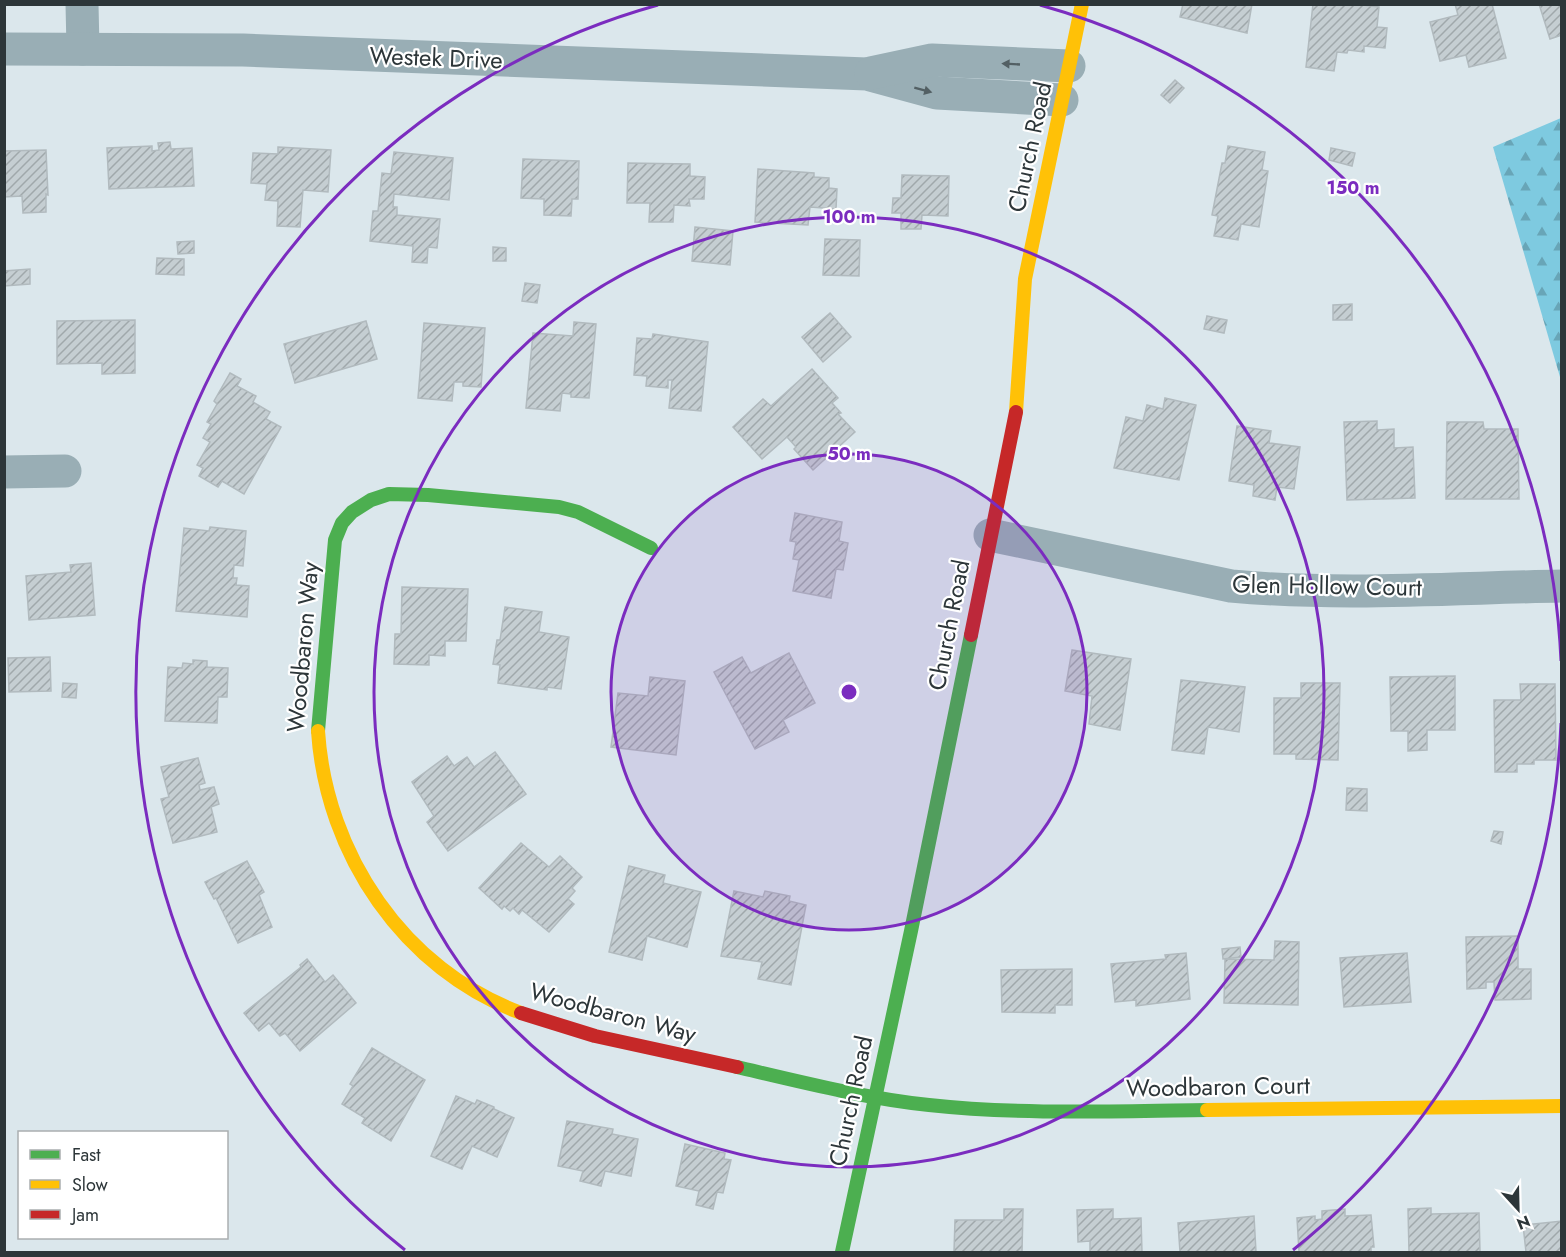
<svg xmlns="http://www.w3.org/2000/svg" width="1566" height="1257" font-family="Jost,sans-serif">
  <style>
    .forest { fill: url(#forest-firs) }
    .building { fill: url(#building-hatch); stroke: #b1babe; stroke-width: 1.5 }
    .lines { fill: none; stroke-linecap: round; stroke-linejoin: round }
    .street { stroke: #99aeb5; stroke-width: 33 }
    .fast { stroke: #4caf50; stroke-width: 14 }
    .slow { stroke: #ffc107; stroke-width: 14 }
    .jam { stroke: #c62828; stroke-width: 14 }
    .oneway { fill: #536064 }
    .ring { fill: none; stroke: #7b2cbf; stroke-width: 3 }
    .labels { text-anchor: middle; stroke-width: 4.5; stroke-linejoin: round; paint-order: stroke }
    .street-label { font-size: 24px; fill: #2d3639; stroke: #fff }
    .centre { fill: #7b2cbf; stroke: #fff; stroke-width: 3 }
    .ring-label { font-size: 18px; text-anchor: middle; font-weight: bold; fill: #7b2cbf; stroke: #fff; stroke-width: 4.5; stroke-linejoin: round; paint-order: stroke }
  </style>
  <defs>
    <pattern id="forest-firs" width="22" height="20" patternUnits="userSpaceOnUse" patternTransform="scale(1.5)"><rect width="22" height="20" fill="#7ecae0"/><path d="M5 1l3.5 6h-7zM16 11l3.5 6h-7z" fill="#68a5b7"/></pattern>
    <pattern id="building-hatch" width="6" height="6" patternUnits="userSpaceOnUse" patternTransform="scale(1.5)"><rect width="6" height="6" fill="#c5ced2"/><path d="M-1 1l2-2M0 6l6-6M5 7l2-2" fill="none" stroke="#a0a8ab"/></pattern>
  </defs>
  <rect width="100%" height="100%" fill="#dbe7ec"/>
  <!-- forest -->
  <polygon class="forest" points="1561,118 1562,377 1560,377 1493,147"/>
  <!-- building -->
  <g class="building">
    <polygon points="1183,4 1252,4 1247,33 1180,17"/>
    <polygon points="1313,4 1355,4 1379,7 1377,27 1387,28 1385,48 1364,46 1364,52 1348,50 1347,53 1337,52 1334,71 1306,67"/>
    <polygon points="1455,4 1492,4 1506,58 1469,67 1466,55 1440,61 1430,22 1458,15"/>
    <polygon points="1539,4 1562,4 1562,35 1550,39"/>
    <polygon points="1175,80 1184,88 1170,103 1161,95"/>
    <polygon points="170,142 171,149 192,148 194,186 109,189 107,148 152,146 152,151 159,150 158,143"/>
    <polygon points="1228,146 1265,152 1262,170 1268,171 1259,227 1241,224 1238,240 1214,236 1218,216 1212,215 1222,163 1225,163"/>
    <polygon points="278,147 331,150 328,192 303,190 300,227 277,226 278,201 265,200 267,184 251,183 253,153 278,154"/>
    <polygon points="1331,148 1355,153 1352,166 1329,160"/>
    <polygon points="46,150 48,195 46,194 46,212 23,213 22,196 4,197 4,151"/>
    <polygon points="394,152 453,158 449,200 394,194 393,207 397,207 397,215 440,219 437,248 428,247 427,263 412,262 413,246 370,241 373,211 378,211 382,173 391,174"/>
    <polygon points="523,159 579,161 578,199 572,199 571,216 544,215 544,199 521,198"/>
    <polygon points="628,163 690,164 690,176 705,177 704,199 689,199 690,206 674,205 673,222 649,222 650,203 627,203"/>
    <polygon points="758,169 814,173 814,177 829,178 829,188 837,189 836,209 810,207 808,225 755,222"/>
    <polygon points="902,175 949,176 948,216 922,215 921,229 901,229 901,213 892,213 893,198 901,198"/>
    <polygon points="695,227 733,231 730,265 692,261"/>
    <polygon points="825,239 860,240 859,276 823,275"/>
    <polygon points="194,241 194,253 178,254 177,242"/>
    <polygon points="493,247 506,248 506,261 493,261"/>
    <polygon points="157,258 184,259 184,275 156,274"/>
    <polygon points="30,269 30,284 4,286 4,271"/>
    <polygon points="525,283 540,285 537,303 522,301"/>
    <polygon points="1352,304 1352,320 1333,320 1333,305"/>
    <polygon points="830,313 851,337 823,362 802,337"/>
    <polygon points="1207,316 1227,320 1224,333 1204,329"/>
    <polygon points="135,320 135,373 102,374 102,363 57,364 57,321"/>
    <polygon points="366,321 377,359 295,383 284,344"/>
    <polygon points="574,322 596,324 589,398 571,397 571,394 562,393 560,411 526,408 533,333 573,336"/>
    <polygon points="424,323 485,328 481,387 463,386 463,382 454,382 452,401 418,398"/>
    <polygon points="653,334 708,342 701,411 669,408 672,380 668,380 668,388 646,386 647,376 634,375 637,338 652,339"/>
    <polygon points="812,369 838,398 832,403 841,413 838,414 855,432 813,470 794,449 796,447 787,437 762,459 733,427 763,399 771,406"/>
    <polygon points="230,373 241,379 237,386 256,396 253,402 270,412 266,419 281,427 244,494 222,481 218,487 199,476 203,468 197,465 210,442 203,438 211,424 207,422 217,404 214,401"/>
    <polygon points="1165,398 1196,405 1179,480 1114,468 1126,417 1143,421 1147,405 1163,409"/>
    <polygon points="1377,421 1377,430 1394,429 1394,448 1413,447 1415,498 1347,500 1344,422"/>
    <polygon points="1447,422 1483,422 1484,429 1518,429 1519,499 1446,499"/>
    <polygon points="1237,426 1271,431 1269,443 1300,447 1294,489 1277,487 1275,500 1253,496 1254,485 1229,481"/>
    <polygon points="795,513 842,522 839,541 848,543 843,570 836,569 831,598 793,591 799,560 793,559 796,542 790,541"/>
    <polygon points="210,527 246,531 243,566 234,565 233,578 237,578 236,585 249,586 247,617 176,611 184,528 209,531"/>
    <polygon points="91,563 95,615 29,620 26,576 71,572 70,565"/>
    <polygon points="402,587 468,589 466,641 445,641 445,656 429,655 429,665 394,664 395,634 401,634"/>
    <polygon points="505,607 542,612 539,632 569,637 561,689 547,687 547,690 498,683 500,665 493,664 497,640 500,640"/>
    <polygon points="1072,650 1131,659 1120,730 1089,724 1092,696 1065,691"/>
    <polygon points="789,653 815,703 783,720 789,732 755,749 714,672 742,657 751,673"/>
    <polygon points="50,657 51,691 9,692 8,658"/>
    <polygon points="193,660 207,661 207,667 228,668 227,697 218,697 217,723 165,721 168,667 182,668 183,663 193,664"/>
    <polygon points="1455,676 1455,730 1427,730 1427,750 1408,751 1408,731 1391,731 1390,677"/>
    <polygon points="650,677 685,681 676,755 611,747 618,693 648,696"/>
    <polygon points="1181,680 1245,687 1239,732 1208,727 1204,754 1172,750"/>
    <polygon points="63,683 77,684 76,698 62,697"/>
    <polygon points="1301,683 1340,683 1338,760 1296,759 1296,754 1274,754 1274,698 1301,698"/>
    <polygon points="1520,684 1555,684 1556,760 1534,760 1534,764 1517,764 1517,772 1495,772 1494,700 1521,700"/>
    <polygon points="495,752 526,794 448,851 427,822 434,816 412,782 447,756 454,766 467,757 474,767"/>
    <polygon points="198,758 205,783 199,785 200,790 214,787 219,804 211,807 217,832 173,843 161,799 169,797 161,767"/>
    <polygon points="1347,788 1367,789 1367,811 1346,810"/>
    <polygon points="1494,831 1503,832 1501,844 1491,841"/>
    <polygon points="521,843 549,867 560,856 582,877 572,888 575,891 568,899 574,904 549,932 522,910 519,914 513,908 510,911 504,906 502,909 479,888"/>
    <polygon points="247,861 264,892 259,895 272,927 238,943 216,898 214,899 205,882"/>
    <polygon points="629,866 665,875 663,883 701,892 687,947 647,936 642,960 609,952"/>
    <polygon points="734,891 763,897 765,891 790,896 789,901 806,905 791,985 758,979 762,962 721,956"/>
    <polygon points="1518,936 1518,969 1531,969 1531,999 1495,1000 1494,982 1486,982 1486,988 1467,989 1466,937"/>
    <polygon points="1275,941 1299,942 1298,1005 1224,1003 1225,959 1274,960"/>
    <polygon points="1240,947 1241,957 1223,959 1222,949"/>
    <polygon points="1186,953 1190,999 1136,1006 1136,1000 1115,1002 1111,964 1166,959 1165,955"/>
    <polygon points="1407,953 1411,1002 1344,1007 1340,958"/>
    <polygon points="307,959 325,982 333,975 356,1003 300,1051 285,1033 280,1036 269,1023 259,1031 244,1013 301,967 300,965"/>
    <polygon points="1072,969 1072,1005 1055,1005 1055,1013 1002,1012 1001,970"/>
    <polygon points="372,1048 425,1080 391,1141 362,1123 365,1118 342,1104 353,1086 350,1084"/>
    <polygon points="456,1096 475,1104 477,1100 494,1107 494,1109 514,1118 497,1157 472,1146 462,1169 431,1156"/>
    <polygon points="567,1121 613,1129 612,1134 638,1139 631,1176 605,1171 601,1186 580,1181 583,1171 558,1166"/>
    <polygon points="685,1144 725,1153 724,1159 731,1160 723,1193 717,1192 713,1209 696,1205 699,1191 676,1186"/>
    <polygon points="1431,1208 1431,1214 1479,1213 1480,1252 1409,1252 1408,1209"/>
    <polygon points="1004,1209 1023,1209 1022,1252 954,1252 955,1220 1004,1220"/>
    <polygon points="1113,1209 1113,1219 1141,1218 1142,1252 1090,1252 1090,1241 1078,1242 1077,1210"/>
    <polygon points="1345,1209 1345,1216 1371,1215 1374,1247 1371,1247 1371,1252 1299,1252 1297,1218 1315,1216 1315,1220 1322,1219 1322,1211"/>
    <polygon points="1254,1216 1256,1252 1180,1252 1178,1223"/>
    <polygon points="1562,1221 1562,1252 1526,1252 1523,1225"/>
  </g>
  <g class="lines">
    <!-- street -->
    <g class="street">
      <polyline points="82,4 83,49"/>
      <polyline points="4,49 243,50 867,74 937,93 1062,100"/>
      <polyline points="871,73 932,60 1069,66"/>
      <polyline points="4,472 65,471"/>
      <path d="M990,535L1231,586C1340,596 1453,588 1562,586"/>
    </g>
    <!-- fast -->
    <g class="fast">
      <polyline points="318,731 335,540 342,523 352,512 371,500 389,494 428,495 559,507 578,512 651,548"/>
      <path d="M737,1067C801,1082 864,1098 929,1105C1021,1115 1114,1111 1207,1110"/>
      <polyline points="842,1252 911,931 971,635"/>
    </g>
    <!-- slow -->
    <g class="slow">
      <polyline points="1016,412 1025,279 1082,4"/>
      <path d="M318,731C326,854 404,970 521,1013"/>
      <polyline points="1207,1110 1562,1106"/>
    </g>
    <!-- jam -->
    <g class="jam">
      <polyline points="971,635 1016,412"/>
      <polyline points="521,1013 595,1036 737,1067"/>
    </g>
  </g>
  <!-- one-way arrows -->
  <defs><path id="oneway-solid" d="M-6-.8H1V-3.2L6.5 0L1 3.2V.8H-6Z" transform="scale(1.5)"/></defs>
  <g class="oneway">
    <use href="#oneway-solid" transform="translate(1011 64) rotate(-177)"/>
    <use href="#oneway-solid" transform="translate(923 90) rotate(15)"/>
  </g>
  <!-- distance rings -->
  <circle cx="849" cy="692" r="238" fill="#7b2cbf" fill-opacity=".12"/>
  <g class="ring">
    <circle cx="849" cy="692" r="238"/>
    <circle cx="849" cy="692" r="475"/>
    <path d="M1561 723A713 713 0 0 1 1293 1250M405 1250A713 713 0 0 1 658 5M1040 5A713 713 0 0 1 1561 661"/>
  </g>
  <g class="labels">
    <!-- street labels -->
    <g class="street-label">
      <text transform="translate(436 58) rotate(2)" y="8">Westek Drive</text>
      <text transform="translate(1030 147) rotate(-78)" y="8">Church Road</text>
      <text transform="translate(1327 586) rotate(1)" y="8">Glen Hollow Court</text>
      <text transform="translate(949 625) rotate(-79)" y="8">Church Road</text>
      <text transform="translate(303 647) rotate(-85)" y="8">Woodbaron Way</text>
      <text transform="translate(613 1013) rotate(15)" y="8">Woodbaron Way</text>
      <text transform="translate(1218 1087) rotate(-1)" y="8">Woodbaron Court</text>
      <text transform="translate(851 1101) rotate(-78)" y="8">Church Road</text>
    </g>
  </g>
  <circle cx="849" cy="692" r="9" class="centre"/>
  <g class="ring-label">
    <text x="1353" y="194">150 m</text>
    <text x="849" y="223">100 m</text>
    <text x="849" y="460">50 m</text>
  </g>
  <!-- border -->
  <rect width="1566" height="1257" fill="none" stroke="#2d3639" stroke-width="12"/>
  <!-- legend -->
  <rect x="18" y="1131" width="210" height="108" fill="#ffffff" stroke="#abafb0" stroke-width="1.5"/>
  <rect x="30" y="1150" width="30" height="9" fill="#4caf50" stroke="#abafb0" stroke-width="1.5"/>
  <text x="72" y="1161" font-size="18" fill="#2d3639">Fast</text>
  <rect x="30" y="1180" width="30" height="9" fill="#ffc107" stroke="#abafb0" stroke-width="1.5"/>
  <text x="72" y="1191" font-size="18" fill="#2d3639">Slow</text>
  <rect x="30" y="1210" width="30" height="9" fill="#c62828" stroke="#abafb0" stroke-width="1.5"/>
  <text x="72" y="1221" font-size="18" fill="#2d3639">Jam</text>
  <!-- north arrow -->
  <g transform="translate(1518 1209) rotate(158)" stroke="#ffffff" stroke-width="4.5" paint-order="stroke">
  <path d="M0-4.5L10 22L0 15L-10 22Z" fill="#2d3639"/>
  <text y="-9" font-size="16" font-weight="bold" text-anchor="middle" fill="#2d3639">N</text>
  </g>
</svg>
